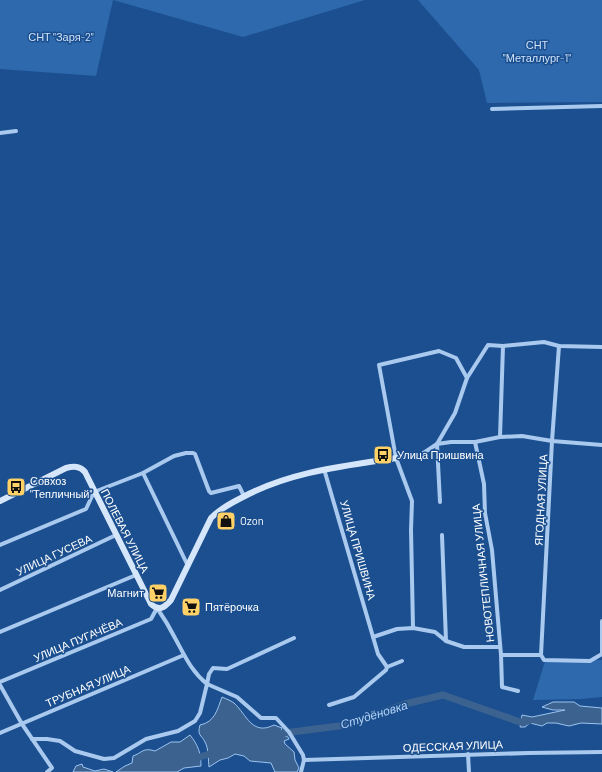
<svg xmlns="http://www.w3.org/2000/svg" width="602" height="772" font-family="Barlow,sans-serif">
  <style>
    .green { fill: #2e69ad }
    .water { fill: #3c6290; stroke: #9cc4f0 }
    .lines { fill: none; stroke-linecap: round; stroke-linejoin: round }
    .river { stroke: #3c6290; stroke-width: 7 }
    .street { stroke: #a9c9ee; stroke-width: 4 }
    .secondary { stroke: #d6e6fa; stroke-width: 6 }
    .labels { text-anchor: middle; stroke-width: 3; stroke-linejoin: round; paint-order: stroke }
    .park-label { font-size: 11px; fill: #cfe3fa; stroke: #1b4f8f }
    .poi-label { font-size: 11px; fill: #fff; stroke: #1b4f8f; text-anchor: start }
    .street-label { font-size: 11px; fill: #fff; stroke: #1b4f8f }
    .water-label { font-size: 12px; font-style: italic; fill: #b5d3f5; stroke: #1b4f8f }
  </style>
  <rect width="100%" height="100%" fill="#1b4f8f"/>
  <!-- green -->
  <g class="green">
    <polygon points="0,0 365,0 243,37 113,0 96,76 0,69"/>
    <polygon points="418,0 602,0 602,102 487,103 479,70"/>
    <polygon points="602,660 602,697 581,699 533,700 545,661"/>
  </g>
  <!-- water -->
  <g class="water">
    <path d="M222,697C226,699 230,700 234,703C247,715 252,736 274,725L282,728L280,734L288,737L289,739L284,741L285,744L294,752L295,760L299,768L297,772H275L271,763L250,761L244,756L235,754L228,758L220,760L209,767C208,760 209,749 205,742C201,734 197,736 200,725C215,722 217,710 222,697Z"/>
    <polygon points="553,702 574,702 580,706 602,708 602,724 581,723 569,726 556,723 547,723 542,726 530,723 525,727 520,727 522,715 532,717 565,710 553,710 542,707"/>
    <path d="M190,735C198,745 201,753 201,766L184,768L177,772H116L125,766L132,763L133,756C142,753 143,747 155,751L171,742H180Z"/>
    <polygon points="82,764 83,767 95,771 104,769 113,772 73,772 76,766"/>
  </g>
  <g class="lines">
    <!-- river -->
    <g class="river">
      <polyline points="272,736 284,733 347,725 405,704 443,695 520,722 529,721"/>
      <polyline points="193,759 216,752"/>
    </g>
    <!-- street -->
    <g class="street">
      <polyline points="492,109 602,106"/>
      <polyline points="0,133 16,131"/>
      <polyline points="500,437 503,346"/>
      <polyline points="475,442 484,484 485,513 492,550 501,655 502,687 518,691"/>
      <polyline points="396,458 422,454 437,444 451,442 475,442 500,437 522,436 552,441 602,445"/>
      <polyline points="324,469 378,654 387,667 386,670 354,697 329,705"/>
      <polyline points="143,473 188,566"/>
      <polyline points="440,502 437,444 455,413 467,378 488,345 503,346 544,342 559,346 602,347"/>
      <polyline points="442,535 446,641"/>
      <polyline points="0,545 86,509 94,492 143,473 174,456 186,453 193,453 195,454 209,491 211,493 239,486 244,496"/>
      <polyline points="0,590 116,535"/>
      <polyline points="413,628 411,530 412,501 396,458 379,365 439,351 456,358 467,378"/>
      <polyline points="0,632 136,575"/>
      <polyline points="373,637 397,629 413,628 435,632 446,641 464,647 499,647"/>
      <polyline points="602,654 602,621"/>
      <polyline points="501,655 541,655 544,660 590,661 602,654"/>
      <polyline points="541,655 552,441 559,346"/>
      <polyline points="387,667 402,661"/>
      <path d="M0,682L151,619L157,608C164,618 170,628 175,638C185,656 191,671 207,684L209,674L213,668L227,669L294,638"/>
      <polyline points="0,685 22,724 52,768 47,772"/>
      <polyline points="0,733 184,655"/>
      <polyline points="32,739 47,739 60,741 75,751 104,759 114,758 146,739 178,731 195,721 200,713 207,684 237,697 261,718 276,718 289,732 303,755 304,760 301,772"/>
      <polyline points="468,754 469,772"/>
      <polyline points="304,760 528,753 602,752"/>
    </g>
    <!-- secondary -->
    <path class="secondary" d="M0,501L66,468C74,466 80,466 85,472L151,604C159,612 165,607 171,600L211,518C220,509 229,504 241,498C289,472 343,466 396,458"/>
  </g>
  <!-- icons -->
  <defs>
    <symbol id="bus-square" viewBox="-11 -11 22 22"><rect x="-9" y="-9" width="18" height="18" rx="4" fill="#ffd166" stroke="#1b4f8f"/><path d="M-5-6H5V4H4V6H2V4H-2V6H-4V4H-5ZM-3.5-4V0h7V-4ZM-3.5 1.2v1.5H-2V1.2ZM2 1.2v1.5H3.5V1.2Z" fill="#111"/></symbol>
    <symbol id="shop-square" viewBox="-11 -11 22 22"><rect x="-9" y="-9" width="18" height="18" rx="4" fill="#ffd166" stroke="#1b4f8f"/><path d="M-5-2.5h2.3a2.7 3.5 0 0 1 5.4 0H5L5.5 6h-11ZM-1.5-2.5h3a1.5 2.3 0 0 0-3 0Z" fill="#111"/></symbol>
    <symbol id="supermarket-square" viewBox="-11 -11 22 22"><rect x="-9" y="-9" width="18" height="18" rx="4" fill="#ffd166" stroke="#1b4f8f"/><path d="M-6-5.5h2.5l.6 2H6L4.5 2H-2.5L-4.4-4H-6ZM-1.5 3.2a1.3 1.3 0 1 0 .1 0ZM3 3.2a1.3 1.3 0 1 0 .1 0Z" fill="#111"/></symbol>
  </defs>
  <g fill-rule="evenodd">
    <use href="#bus-square" x="372" y="444" width="22" height="22"/>
    <use href="#bus-square" x="5" y="476" width="22" height="22"/>
    <use href="#shop-square" x="215" y="510" width="22" height="22"/>
    <use href="#supermarket-square" x="147" y="582" width="22" height="22"/>
    <use href="#supermarket-square" x="180" y="596" width="22" height="22"/>
  </g>
  <g class="labels">
    <!-- park labels -->
    <g class="park-label">
      <text x="61" y="41">СНТ "Заря-2"</text>
      <text x="537" y="49">СНТ<tspan x="537" dy="13">"Металлург-1"</tspan></text>
    </g>
    <!-- poi labels -->
    <g class="poi-label">
      <text x="397" y="459">Улица Пришвина</text>
      <text x="30" y="485">Совхоз<tspan x="30" dy="13">"Тепличный"</tspan></text>
      <text x="240" y="525">Ozon</text>
      <text x="144" y="597" text-anchor="end">Магнит</text>
      <text x="205" y="611">Пятёрочка</text>
    </g>
    <!-- street labels -->
    <g class="street-label">
      <text transform="translate(541 500) rotate(-87)" y="4">ЯГОДНАЯ УЛИЦА</text>
      <text transform="translate(125 531) rotate(63)" y="4">ПОЛЕВАЯ УЛИЦА</text>
      <text transform="translate(358 550) rotate(74)" y="4">УЛИЦА ПРИШВИНА</text>
      <text transform="translate(54 555) rotate(-25)" y="4">УЛИЦА ГУСЕВА</text>
      <text transform="translate(483 573) rotate(-96)" y="4">НОВОТЕПЛИЧНАЯ УЛИЦА</text>
      <text transform="translate(78 640) rotate(-23)" y="4">УЛИЦА ПУГАЧЁВА</text>
      <text transform="translate(88 686) rotate(-23)" y="4">ТРУБНАЯ УЛИЦА</text>
      <text transform="translate(453 746) rotate(-2)" y="4">ОДЕССКАЯ УЛИЦА</text>
    </g>
    <!-- water labels -->
    <g class="water-label">
      <text transform="translate(374 715) rotate(-17)" y="4">Студёновка</text>
    </g>
  </g>
</svg>
